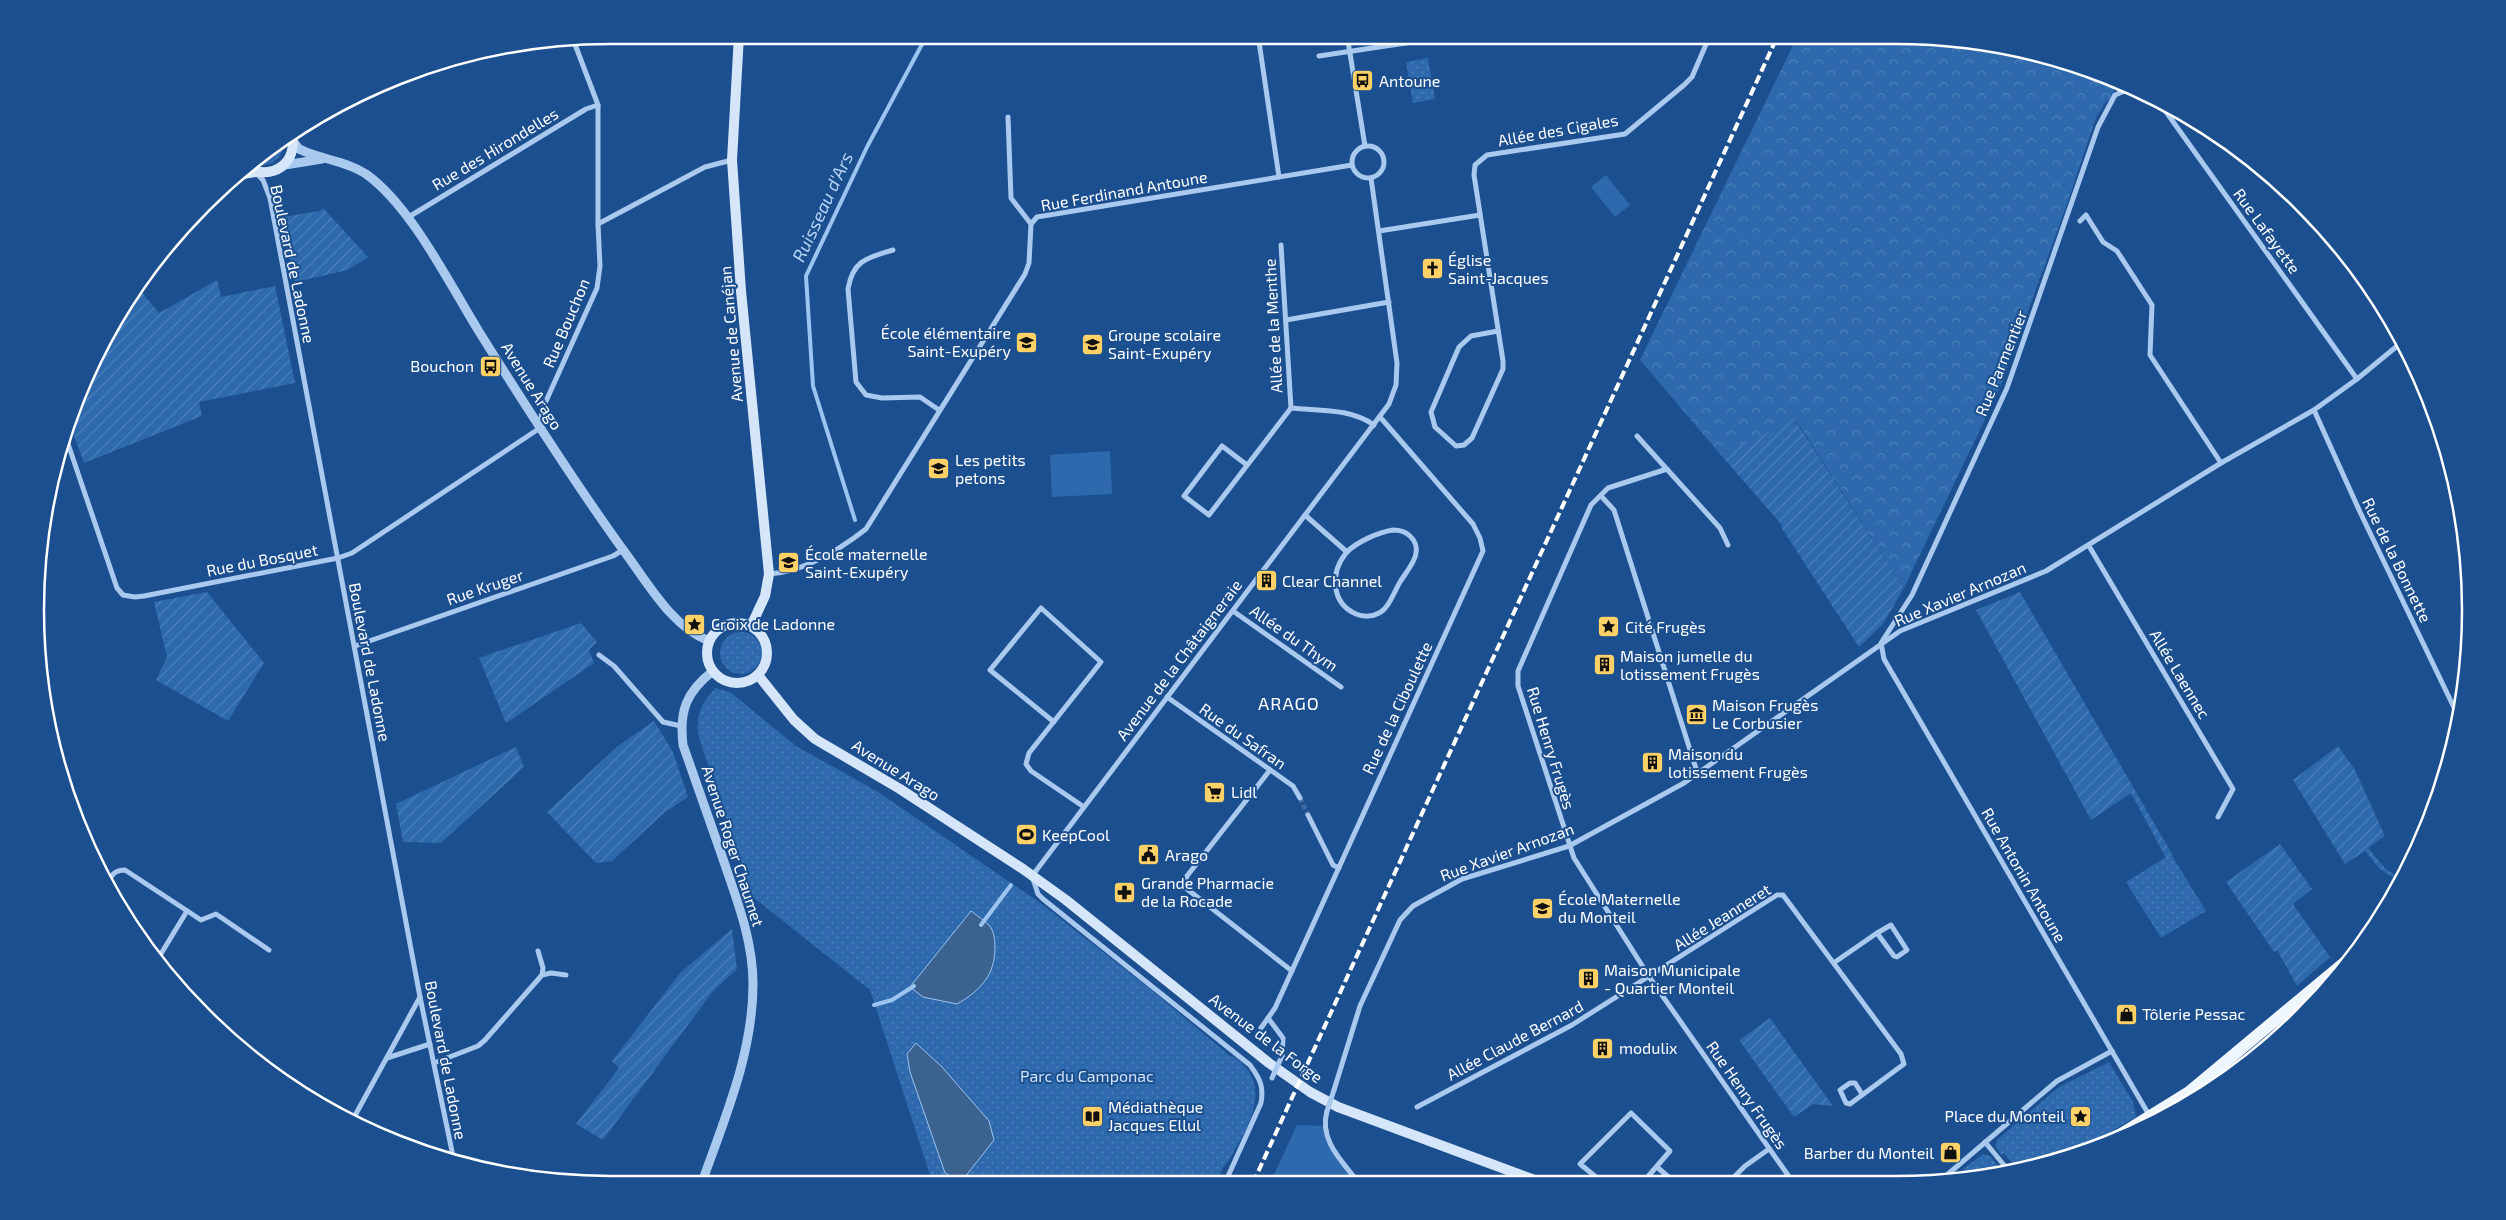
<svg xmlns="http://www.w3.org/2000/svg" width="2506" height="1220" font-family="'Exo 2',sans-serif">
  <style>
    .grass { fill: url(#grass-dots); fill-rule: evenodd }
    .forest { fill: url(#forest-crowns) }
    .garden { fill: url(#garden-furrows) }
    .pitch { fill: #2e69ad }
    .water { fill: #3c6290; stroke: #9cc4f0 }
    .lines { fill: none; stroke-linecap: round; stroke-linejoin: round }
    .stream { stroke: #9cc4f0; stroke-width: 4 }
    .minor-tunnel { stroke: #3d69a0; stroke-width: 5; stroke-dasharray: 5 2.5; stroke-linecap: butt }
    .minor { stroke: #a9c9ee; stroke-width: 5 }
    .tertiary { stroke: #a9c9ee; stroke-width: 9 }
    .secondary { stroke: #d6e6fa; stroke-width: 10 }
    .primary { stroke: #f0f6ff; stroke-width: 12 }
    .rail { stroke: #fff; stroke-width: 4; stroke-dasharray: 9 4; stroke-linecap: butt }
    .minor-bridge { stroke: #a9c9ee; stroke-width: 5 }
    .labels { text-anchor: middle; stroke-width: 4; stroke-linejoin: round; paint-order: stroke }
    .poi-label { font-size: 16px; fill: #fff; stroke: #1b4f8f; text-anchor: start }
    .street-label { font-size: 16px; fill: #fff; stroke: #1b4f8f }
    .park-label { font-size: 16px; fill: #cfe3fa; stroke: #1b4f8f }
    .water-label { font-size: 18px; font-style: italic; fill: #b5d3f5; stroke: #1b4f8f }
    .neighbourhood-label { font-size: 18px; letter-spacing: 1px; fill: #fff; stroke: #1b4f8f }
    .rim { fill: none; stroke: #fff; stroke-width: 2.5 }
  </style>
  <defs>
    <pattern id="grass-dots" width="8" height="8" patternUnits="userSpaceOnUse" patternTransform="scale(1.25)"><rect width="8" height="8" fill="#2e69ad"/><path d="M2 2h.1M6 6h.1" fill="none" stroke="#4d80b9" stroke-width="1.8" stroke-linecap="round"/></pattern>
    <pattern id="forest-crowns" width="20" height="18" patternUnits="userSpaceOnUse" patternTransform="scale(1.25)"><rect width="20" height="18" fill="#2e69ad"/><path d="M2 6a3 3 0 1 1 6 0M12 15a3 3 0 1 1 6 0" fill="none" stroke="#4d80b9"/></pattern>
    <pattern id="garden-furrows" width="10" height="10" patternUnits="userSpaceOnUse" patternTransform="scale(1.25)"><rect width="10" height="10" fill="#2e69ad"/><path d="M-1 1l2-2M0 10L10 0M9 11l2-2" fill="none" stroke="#4d80b9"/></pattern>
  </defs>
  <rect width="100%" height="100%" fill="#1b4f8f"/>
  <!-- grass -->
  <g class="grass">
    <polygon points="1428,58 1435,99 1413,103 1406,62"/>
    <path d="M283,138C287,157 269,172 252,161Z"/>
    <circle cx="741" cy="653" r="21"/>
    <path d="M715,688L730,692L796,746L878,792L1039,902L1149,988L1230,1056C1237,1057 1240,1062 1245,1067C1268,1092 1248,1128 1233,1153C1226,1167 1220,1164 1220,1183L933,1184L870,990L753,897L699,738C695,716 701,704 715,688ZM907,1054L961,1181L945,1173L910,1072Z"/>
    <polygon points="2171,854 2206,911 2161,938 2126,882"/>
    <polygon points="2109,1062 2133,1102 2136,1117 2076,1152 2016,1168 2004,1153 2001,1155 1995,1145 1997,1140 2059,1087"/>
    <polygon points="1983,1154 1990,1156 2003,1172 1971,1180 1949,1180"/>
  </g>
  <!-- forest -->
  <polygon class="forest" points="1798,35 1896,35 2008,46 2110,77 2115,95 2105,103 2096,118 2066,207 2000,388 1904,588 1796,420 1720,454 1640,360"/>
  <!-- garden -->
  <g class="garden">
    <polygon points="323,208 368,257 348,270 295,282 282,217 320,211"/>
    <polygon points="217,280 221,297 275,286 295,383 199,402 202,416 84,463 69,422 79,390 132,291 136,285 159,313"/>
    <polygon points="1795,420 1904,588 1883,624 1859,647 1781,527 1782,525 1720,454"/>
    <polygon points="207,592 264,663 228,721 156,680 167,657 154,602"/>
    <polygon points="2020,592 2172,854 2166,858 2131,793 2091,820 1976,610"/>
    <polygon points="581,623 597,642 589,650 594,663 506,723 479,658"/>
    <polygon points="654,721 673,752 688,797 664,813 612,861 596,863 547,812 619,745"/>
    <polygon points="2338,746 2355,770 2385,836 2368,848 2385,868 2399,878 2398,881 2380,869 2365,851 2345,864 2293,780"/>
    <polygon points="516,747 524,767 441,843 403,842 396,804"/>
    <polygon points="2280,844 2312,889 2293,904 2330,957 2297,986 2277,950 2274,952 2226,882"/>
    <polygon points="732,929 737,969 713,991 603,1140 576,1124 619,1068 612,1061 681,972"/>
    <polygon points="1770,1018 1833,1106 1813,1104 1794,1117 1739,1040"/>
  </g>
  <!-- pitch -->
  <g class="pitch">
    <polygon points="1606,175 1630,205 1615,217 1591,187"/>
    <polygon points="1110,451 1112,494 1052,497 1050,455"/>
    <polygon points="1297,1125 1324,1126 1328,1142 1358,1182 1270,1183"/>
  </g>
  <!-- water -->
  <g class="water">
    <path d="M971,911C976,915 984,920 989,925C994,931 995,940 995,947C995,975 981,990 957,1004L923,997L910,987Z"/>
    <polygon points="916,1043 942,1067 989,1121 994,1140 961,1182 945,1173 910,1072 907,1054"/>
  </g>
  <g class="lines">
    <!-- stream -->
    <g class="stream">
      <polyline points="855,520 813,386 806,276 867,147 927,35"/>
      <polyline points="981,925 1011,885"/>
      <polyline points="874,1005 892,1000 914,986"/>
    </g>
    <!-- minor-tunnel -->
    <polyline class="minor-tunnel" points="1300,798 1308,815"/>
    <!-- minor -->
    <g class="minor">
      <polyline points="1258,35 1279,177"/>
      <polyline points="1347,35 1365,146"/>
      <polyline points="573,39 598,105 598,224"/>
      <polyline points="1319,56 1439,38 1445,35"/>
      <polyline points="2146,95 2127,90 2115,95 2098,127 2007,388 1912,595 1881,643 1884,659 2149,1115"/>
      <polyline points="2155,99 2159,102 2357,379"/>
      <polyline points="1008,117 1011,198 1031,224"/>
      <circle cx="1368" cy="162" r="16"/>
      <polyline points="255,172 263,180 270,198 420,997 454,1161"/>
      <polyline points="407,218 586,109 598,105"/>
      <polyline points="2080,221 2086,215 2103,242 2117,251 2152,305 2150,355 2221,463"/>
      <polyline points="1379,231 1480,215"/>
      <path d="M1281,245L1291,408C1319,411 1350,408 1374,425"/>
      <path d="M893,250C867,258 853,260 848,289L856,382L866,395L882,398L920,397L939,410"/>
      <polyline points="1286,320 1389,302"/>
      <polyline points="1498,331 1471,336 1459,347 1431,412 1435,427 1456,446 1464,445 1472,438 1503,369 1503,361 1474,175 1475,165 1487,155 1625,134 1684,85 1692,77 1710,35"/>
      <polyline points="2314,410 2360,512 2460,720"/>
      <polyline points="65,435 117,588 123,595 135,597 144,596 338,558 352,553 540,428 542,410 597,288 600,266 598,224 705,167 732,160"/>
      <polyline points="1637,436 1720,528 1728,545"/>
      <polyline points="1247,465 1222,446 1184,496 1209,515 1291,408"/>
      <polyline points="1667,469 1608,488 1591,505 1518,671 1518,686 1574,858 1650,978 1792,1181"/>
      <polyline points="1601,496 1614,510 1698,775"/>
      <polyline points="1305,515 1347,552"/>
      <path d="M1393,530C1400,530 1405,531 1410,536C1426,551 1408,569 1400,582C1394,592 1389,608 1379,613C1372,617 1363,617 1356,614C1331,603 1330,573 1346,553C1356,542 1379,532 1393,530Z"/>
      <polyline points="2089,546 2233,789 2218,817"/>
      <path d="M769,574C803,572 839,550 866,529L1025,274L1029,263L1031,224L1037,217L1352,165"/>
      <polyline points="1233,611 1341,687"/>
      <polyline points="355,646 613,556 623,550"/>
      <polyline points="599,655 614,666 663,722 681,726"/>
      <polyline points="1167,697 1293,786 1300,798"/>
      <polyline points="1054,722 990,670 1041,608 1101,662 1029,753 1026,764 1031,771 1084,807"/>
      <polyline points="1270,770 1187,876 1185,882 1187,889 1292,971"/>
      <polyline points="1308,815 1333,865 1339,868"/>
      <path d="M107,884C112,875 114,870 125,870L201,920L216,914L269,950"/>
      <polyline points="538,951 543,968 542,975"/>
      <polyline points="156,962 187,911"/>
      <polyline points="1835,962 1877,933 1894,956 1897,957 1907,950 1891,925 1877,933"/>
      <polyline points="1268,1018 1283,1038 1282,1056"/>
      <polyline points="1261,1028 1275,1008 1483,551 1480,538 1473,524 1380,417"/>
      <polyline points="387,1058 430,1044"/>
      <polyline points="434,1063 478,1046 485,1040 542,975 551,973 566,975"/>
      <polyline points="1334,1090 1360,1006 1400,920 1413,906 1462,879 1569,846 1684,783 1900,631 2046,571 2221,463 2314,410 2357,379 2402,342"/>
      <polyline points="1417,1107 1572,1025 1777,895 1783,895 1901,1054 1904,1064 1850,1104 1846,1103 1840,1090 1850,1083 1855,1083 1862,1094"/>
      <path d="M1327,1111C1319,1140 1341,1160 1358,1182"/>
      <polyline points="352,1121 420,997"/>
      <polyline points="1985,1142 2008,1170"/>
      <polyline points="1657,1167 1673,1181"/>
      <polyline points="1941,1180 2057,1081 2112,1051"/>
      <polyline points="1601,1181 1580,1164 1631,1113 1670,1151 1644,1181"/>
      <polyline points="1730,1181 1745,1166 1769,1149"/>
      <path d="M1225,1183L1261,1103C1264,1086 1260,1079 1250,1065L1043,899L1038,894L1032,876L1389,404L1396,385L1397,363L1371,178"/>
    </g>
    <!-- tertiary -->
    <g class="tertiary">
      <path d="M293,141L299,149L306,152C326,160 348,162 366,174C411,206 449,283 478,330C526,407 575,484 629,558C650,587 674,628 709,641"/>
      <polyline points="285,165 322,159"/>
      <path d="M701,1185C724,1120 753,1054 753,984C753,939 736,898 722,856C709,819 696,782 683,745C679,711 686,692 713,671"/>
    </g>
    <!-- secondary -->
    <g class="secondary">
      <polyline points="739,35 732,160 741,291 769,574 765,596 751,626"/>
      <path d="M246,167C271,182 300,163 291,133"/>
      <polyline points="237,175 255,172"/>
      <circle cx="737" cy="653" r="30"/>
      <polyline points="758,675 794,720 815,739 900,789 1023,869 1066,900 1269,1063 1310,1092 1338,1107 1540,1182"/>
    </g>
    <!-- primary -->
    <polyline class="primary" points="2105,1144 2189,1092 2356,953"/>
    <!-- rail -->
    <polyline class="rail" points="1253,1183 1778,35"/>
    <!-- minor-bridge -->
    <g class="minor-bridge">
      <polyline points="1272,1078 1282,1056"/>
      <polyline points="1327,1111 1334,1090"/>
    </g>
  </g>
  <!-- icons -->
  <defs>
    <symbol id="bus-square" viewBox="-11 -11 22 22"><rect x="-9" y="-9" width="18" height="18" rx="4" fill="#ffd166" stroke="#1b4f8f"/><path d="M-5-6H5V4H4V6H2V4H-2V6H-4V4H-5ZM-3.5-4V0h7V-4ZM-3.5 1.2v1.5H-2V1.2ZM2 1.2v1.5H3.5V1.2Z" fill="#111"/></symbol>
    <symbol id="church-square" viewBox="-11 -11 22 22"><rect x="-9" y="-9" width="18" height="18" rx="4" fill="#ffd166" stroke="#1b4f8f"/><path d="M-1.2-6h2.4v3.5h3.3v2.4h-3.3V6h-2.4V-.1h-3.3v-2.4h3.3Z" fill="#111"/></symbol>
    <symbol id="school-square" viewBox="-11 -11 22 22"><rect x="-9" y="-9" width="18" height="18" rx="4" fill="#ffd166" stroke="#1b4f8f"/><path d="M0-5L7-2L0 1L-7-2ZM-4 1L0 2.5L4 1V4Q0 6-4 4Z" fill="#111"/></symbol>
    <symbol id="building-square" viewBox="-11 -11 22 22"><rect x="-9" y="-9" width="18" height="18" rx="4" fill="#ffd166" stroke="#1b4f8f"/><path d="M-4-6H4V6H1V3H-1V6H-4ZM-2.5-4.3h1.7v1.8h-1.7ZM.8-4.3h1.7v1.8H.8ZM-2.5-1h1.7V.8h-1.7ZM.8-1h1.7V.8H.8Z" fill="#111"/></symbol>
    <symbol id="sight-square" viewBox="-11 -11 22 22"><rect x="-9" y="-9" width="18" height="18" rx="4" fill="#ffd166" stroke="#1b4f8f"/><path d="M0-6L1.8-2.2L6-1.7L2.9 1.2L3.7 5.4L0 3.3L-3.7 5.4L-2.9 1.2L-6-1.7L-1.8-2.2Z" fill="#111"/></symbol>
    <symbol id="museum-square" viewBox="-11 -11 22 22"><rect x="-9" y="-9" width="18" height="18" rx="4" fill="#ffd166" stroke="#1b4f8f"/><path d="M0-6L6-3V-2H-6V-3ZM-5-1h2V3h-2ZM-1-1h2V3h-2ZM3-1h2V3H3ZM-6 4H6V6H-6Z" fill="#111"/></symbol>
    <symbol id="supermarket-square" viewBox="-11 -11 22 22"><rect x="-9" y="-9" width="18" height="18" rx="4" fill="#ffd166" stroke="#1b4f8f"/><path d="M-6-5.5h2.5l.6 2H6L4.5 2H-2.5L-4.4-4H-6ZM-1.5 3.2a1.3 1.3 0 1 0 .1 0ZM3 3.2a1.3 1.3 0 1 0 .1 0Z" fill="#111"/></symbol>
    <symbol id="stadium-square" viewBox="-11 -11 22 22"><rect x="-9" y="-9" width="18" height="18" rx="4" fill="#ffd166" stroke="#1b4f8f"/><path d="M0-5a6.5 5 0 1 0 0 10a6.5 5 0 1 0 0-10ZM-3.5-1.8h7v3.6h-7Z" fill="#111"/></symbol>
    <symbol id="civic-square" viewBox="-11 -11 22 22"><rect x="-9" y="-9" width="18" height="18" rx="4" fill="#ffd166" stroke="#1b4f8f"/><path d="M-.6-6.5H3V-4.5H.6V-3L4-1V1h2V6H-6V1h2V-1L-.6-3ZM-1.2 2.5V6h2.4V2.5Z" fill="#111"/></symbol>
    <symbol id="pharmacy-square" viewBox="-11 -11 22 22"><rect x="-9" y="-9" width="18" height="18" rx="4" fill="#ffd166" stroke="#1b4f8f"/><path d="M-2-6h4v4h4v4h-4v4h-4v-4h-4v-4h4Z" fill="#111"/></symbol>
    <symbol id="shop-square" viewBox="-11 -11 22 22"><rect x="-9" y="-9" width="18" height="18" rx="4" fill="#ffd166" stroke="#1b4f8f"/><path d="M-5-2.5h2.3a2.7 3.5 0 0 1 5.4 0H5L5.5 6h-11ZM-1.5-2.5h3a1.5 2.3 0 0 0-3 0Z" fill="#111"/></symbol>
    <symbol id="library-square" viewBox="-11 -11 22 22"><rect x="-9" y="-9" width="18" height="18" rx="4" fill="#ffd166" stroke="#1b4f8f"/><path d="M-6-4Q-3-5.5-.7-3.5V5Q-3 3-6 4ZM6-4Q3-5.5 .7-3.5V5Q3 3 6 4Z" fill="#111"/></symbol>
  </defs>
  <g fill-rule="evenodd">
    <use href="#bus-square" x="1350" y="68" width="25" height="25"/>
    <use href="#church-square" x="1420" y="256" width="25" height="25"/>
    <use href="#school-square" x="1014" y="330" width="25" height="25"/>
    <use href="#school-square" x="1080" y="332" width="25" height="25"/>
    <use href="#bus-square" x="478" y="354" width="25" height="25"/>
    <use href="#school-square" x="926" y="456" width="25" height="25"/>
    <use href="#school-square" x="776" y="550" width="25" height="25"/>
    <use href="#building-square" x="1254" y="568" width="25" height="25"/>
    <use href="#sight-square" x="682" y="612" width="25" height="25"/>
    <use href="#sight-square" x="1596" y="614" width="25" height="25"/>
    <use href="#building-square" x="1592" y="652" width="25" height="25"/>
    <use href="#museum-square" x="1684" y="702" width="25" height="25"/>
    <use href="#building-square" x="1640" y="750" width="25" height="25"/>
    <use href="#supermarket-square" x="1202" y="780" width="25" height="25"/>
    <use href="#stadium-square" x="1014" y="822" width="25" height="25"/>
    <use href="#civic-square" x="1136" y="842" width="25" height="25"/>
    <use href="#pharmacy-square" x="1112" y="880" width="25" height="25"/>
    <use href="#school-square" x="1530" y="896" width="25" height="25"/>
    <use href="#building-square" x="1576" y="966" width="25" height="25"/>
    <use href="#shop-square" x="2114" y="1002" width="25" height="25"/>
    <use href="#building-square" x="1590" y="1036" width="25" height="25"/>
    <use href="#library-square" x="1080" y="1104" width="25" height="25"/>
    <use href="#sight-square" x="2068" y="1104" width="25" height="25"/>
    <use href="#shop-square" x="1938" y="1140" width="25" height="25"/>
  </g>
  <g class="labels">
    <!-- poi labels -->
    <g class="poi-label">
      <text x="1379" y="87">Antoune</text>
      <text x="1448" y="266">Église<tspan x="1448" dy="18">Saint-Jacques</tspan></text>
      <text x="1011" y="339" text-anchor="end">École élémentaire<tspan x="1011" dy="18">Saint-Exupéry</tspan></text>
      <text x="1108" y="341">Groupe scolaire<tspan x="1108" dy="18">Saint-Exupéry</tspan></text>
      <text x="474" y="372" text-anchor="end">Bouchon</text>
      <text x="955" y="466">Les petits<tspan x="955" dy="18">petons</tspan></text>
      <text x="805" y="560">École maternelle<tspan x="805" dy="18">Saint-Exupéry</tspan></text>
      <text x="1282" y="587">Clear Channel</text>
      <text x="711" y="630">Croix de Ladonne</text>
      <text x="1625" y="633">Cité Frugès</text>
      <text x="1620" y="662">Maison jumelle du<tspan x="1620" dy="18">lotissement Frugès</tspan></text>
      <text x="1712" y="711">Maison Frugès<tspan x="1712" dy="18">Le Corbusier</tspan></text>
      <text x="1668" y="760">Maison du<tspan x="1668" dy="18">lotissement Frugès</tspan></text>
      <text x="1231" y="798">Lidl</text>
      <text x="1042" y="841">KeepCool</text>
      <text x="1165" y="861">Arago</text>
      <text x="1141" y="889">Grande Pharmacie<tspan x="1141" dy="18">de la Rocade</tspan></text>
      <text x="1558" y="905">École Maternelle<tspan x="1558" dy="18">du Monteil</tspan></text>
      <text x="1604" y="976">Maison Municipale<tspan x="1604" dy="18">- Quartier Monteil</tspan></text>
      <text x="2142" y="1020">Tôlerie Pessac</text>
      <text x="1619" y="1054">modulix</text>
      <text x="1108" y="1113">Médiathèque<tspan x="1108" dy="18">Jacques Ellul</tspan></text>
      <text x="2065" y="1122" text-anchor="end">Place du Monteil</text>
      <text x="1934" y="1159" text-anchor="end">Barber du Monteil</text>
    </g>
    <!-- street labels -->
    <g class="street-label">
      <text transform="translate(1558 130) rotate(-10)" y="6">Allée des Cigales</text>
      <text transform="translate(495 149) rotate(-31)" y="6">Rue des Hirondelles</text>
      <text transform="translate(1124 191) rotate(-10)" y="6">Rue Ferdinand Antoune</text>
      <text transform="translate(2267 231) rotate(54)" y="6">Rue Lafayette</text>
      <text transform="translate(293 264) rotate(78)" y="6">Boulevard de Ladonne</text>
      <text transform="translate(566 323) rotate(-67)" y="6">Rue Bouchon</text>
      <text transform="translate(1273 326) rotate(-93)" y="6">Allée de la Menthe</text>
      <text transform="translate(731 334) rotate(-95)" y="6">Avenue de Canéjan</text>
      <text transform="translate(2001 363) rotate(-68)" y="6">Rue Parmentier</text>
      <text transform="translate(532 386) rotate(58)" y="6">Avenue Arago</text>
      <text transform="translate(262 560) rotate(-11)" y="6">Rue du Bosquet</text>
      <text transform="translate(2397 560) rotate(64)" y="6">Rue de la Bonnette</text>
      <text transform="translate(485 587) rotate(-19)" y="6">Rue Kruger</text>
      <text transform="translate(1960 594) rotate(-23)" y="6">Rue Xavier Arnozan</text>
      <text transform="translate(1294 638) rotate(35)" y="6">Allée du Thym</text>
      <text transform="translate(1179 660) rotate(-53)" y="6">Avenue de la Châtaigneraie</text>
      <text transform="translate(370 662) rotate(79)" y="6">Boulevard de Ladonne</text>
      <text transform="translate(2180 674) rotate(59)" y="6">Allée Laennec</text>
      <text transform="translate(1397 708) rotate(-65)" y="6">Rue de la Ciboulette</text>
      <text transform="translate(1243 736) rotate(35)" y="6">Rue du Safran</text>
      <text transform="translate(1551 748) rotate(73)" y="6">Rue Henry Frugès</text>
      <text transform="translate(896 770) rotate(32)" y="6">Avenue Arago</text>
      <text transform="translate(733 846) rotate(72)" y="6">Avenue Roger Chaumet</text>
      <text transform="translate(1507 852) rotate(-20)" y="6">Rue Xavier Arnozan</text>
      <text transform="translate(2024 875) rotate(60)" y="6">Rue Antonin Antoune</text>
      <text transform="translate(1722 917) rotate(-32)" y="6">Allée Jeanneret</text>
      <text transform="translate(1266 1038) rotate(37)" y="6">Avenue de la Forge</text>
      <text transform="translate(1515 1040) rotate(-28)" y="6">Allée Claude Bernard</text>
      <text transform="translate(446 1060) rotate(79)" y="6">Boulevard de Ladonne</text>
      <text transform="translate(1747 1095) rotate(55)" y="6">Rue Henry Frugès</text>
    </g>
    <!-- park labels -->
    <g class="park-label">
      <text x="1087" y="1082">Parc du Camponac</text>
    </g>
    <!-- water labels -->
    <g class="water-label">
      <text transform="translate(823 207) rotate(-65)" y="6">Ruisseau d'Ars</text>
    </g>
    <!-- neighbourhood labels -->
    <g class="neighbourhood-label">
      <text x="1289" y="710">ARAGO</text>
    </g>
  </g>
  <!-- crop -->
  <path d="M0 0H2506V1220H0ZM610 44H1896A566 566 0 0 1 2462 610V610A566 566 0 0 1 1896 1176H610A566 566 0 0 1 44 610V610A566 566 0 0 1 610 44Z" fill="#1b4f8f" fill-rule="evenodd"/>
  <path class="rim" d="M610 44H1896A566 566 0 0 1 2462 610V610A566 566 0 0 1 1896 1176H610A566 566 0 0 1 44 610V610A566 566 0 0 1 610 44Z"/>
</svg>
